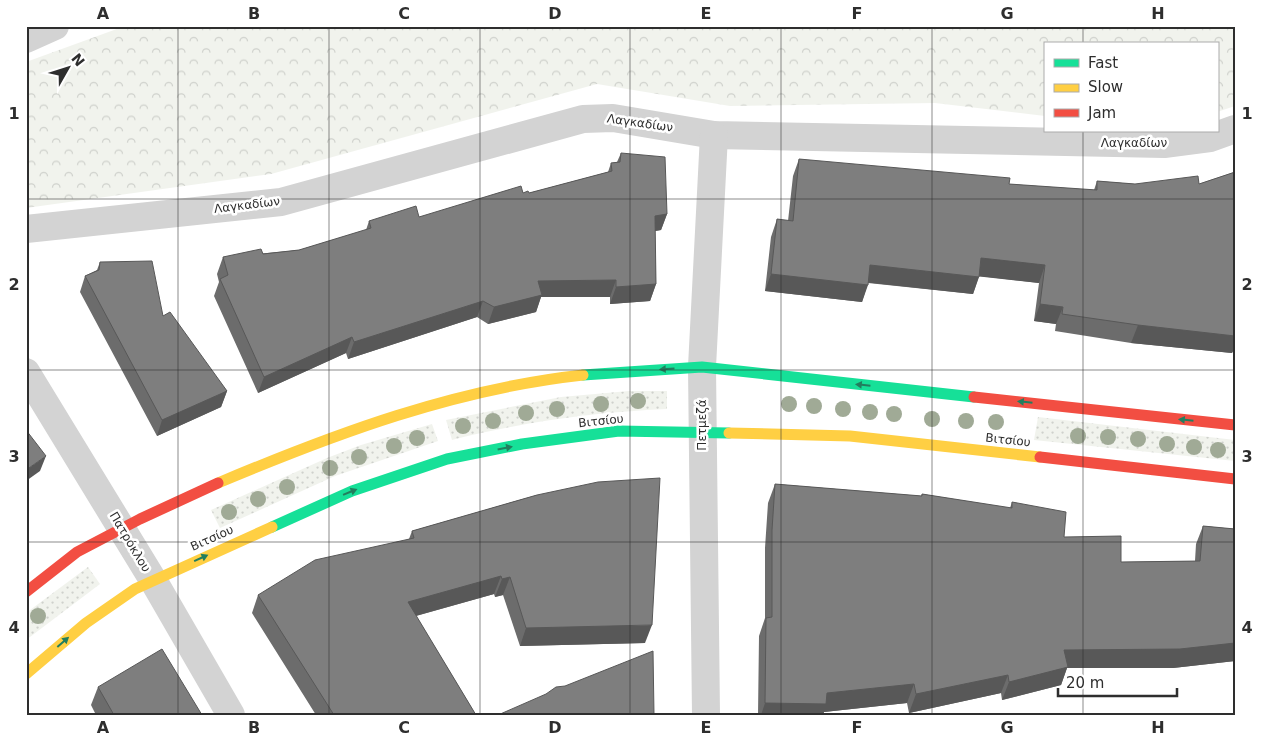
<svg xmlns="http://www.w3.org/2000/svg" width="1261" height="741" font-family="'DejaVu Sans',sans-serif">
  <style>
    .grass { fill: url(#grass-dots) }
    .park { fill: url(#park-crowns) }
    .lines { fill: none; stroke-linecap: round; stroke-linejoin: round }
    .street { stroke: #d3d3d3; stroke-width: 28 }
    .fast { stroke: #16e098; stroke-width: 11 }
    .slow { stroke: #ffcf43; stroke-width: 11 }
    .jam { stroke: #f24e42; stroke-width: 11 }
    .tree { fill: #a0aa96 }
    .wall { fill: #6c6c6c }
    .shaded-wall { fill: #585858 }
    .building { fill: #7e7e7e; stroke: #585858 }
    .oneway { fill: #237e5e }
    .grid { fill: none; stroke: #2e2e2e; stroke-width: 1; stroke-opacity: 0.55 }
    .labels { text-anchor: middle; stroke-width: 5; stroke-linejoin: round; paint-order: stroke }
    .street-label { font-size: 12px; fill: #2e2e2e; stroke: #fff }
    .neatline { fill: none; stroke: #2e2e2e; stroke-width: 2 }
    .grid-label { font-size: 16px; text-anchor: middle; font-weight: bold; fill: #2e2e2e }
  </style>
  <defs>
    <pattern id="grass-dots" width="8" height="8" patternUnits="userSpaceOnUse" patternTransform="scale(1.25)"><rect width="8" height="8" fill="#f1f3ed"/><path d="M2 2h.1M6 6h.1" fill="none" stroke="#cfd1cc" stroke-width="1.8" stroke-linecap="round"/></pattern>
    <pattern id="park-crowns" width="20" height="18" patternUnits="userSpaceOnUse" patternTransform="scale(1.25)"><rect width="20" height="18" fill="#f1f3ed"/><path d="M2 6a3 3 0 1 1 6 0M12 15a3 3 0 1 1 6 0" fill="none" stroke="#cfd1cc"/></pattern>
  </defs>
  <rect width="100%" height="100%" fill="#fff"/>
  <!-- grass -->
  <g class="grass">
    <path d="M629,391H667V409C594,412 523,422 452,440L446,420L561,397Z"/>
    <polygon points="1038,417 1235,440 1235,461 1034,440"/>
    <polygon points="432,424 438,441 335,476 220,528 211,510 327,458 361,445"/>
    <polygon points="88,567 100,584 26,640 26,613"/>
  </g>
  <!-- park -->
  <polygon class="park" points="125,26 1235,26 1235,106 1217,112 1217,44 1045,44 1045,116 935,103 730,106 597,84 271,174 26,208 26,62"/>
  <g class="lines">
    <!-- street -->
    <g class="street">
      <polyline points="26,39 55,26"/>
      <polyline points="26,229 281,202 583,119 613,118 714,135 1164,144 1210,138 1235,129"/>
      <polyline points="26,372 153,580 231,715"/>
      <polyline points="706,715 702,367 714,135"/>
    </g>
    <!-- fast -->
    <g class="fast">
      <polyline points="583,375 702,367 974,397"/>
      <polyline points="272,527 352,491 447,459 522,444 619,431 729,433"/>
    </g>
    <!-- slow -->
    <g class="slow">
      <polyline points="729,433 850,436 1040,457"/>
      <path d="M218,483C337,433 455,389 583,375"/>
      <polyline points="26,674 86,623 135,589 272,527"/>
    </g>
    <!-- jam -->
    <g class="jam">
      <polyline points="974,397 1235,425"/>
      <polyline points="1040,457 1235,479"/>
      <polyline points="26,592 77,552 140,519 218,483"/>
    </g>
  </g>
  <!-- trees -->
  <g class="tree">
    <circle cx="638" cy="401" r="8"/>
    <circle cx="601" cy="404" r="8"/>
    <circle cx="789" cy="404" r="8"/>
    <circle cx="814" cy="406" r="8"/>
    <circle cx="557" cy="409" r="8"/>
    <circle cx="843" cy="409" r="8"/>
    <circle cx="870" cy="412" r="8"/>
    <circle cx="526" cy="413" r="8"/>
    <circle cx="894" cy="414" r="8"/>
    <circle cx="932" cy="419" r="8"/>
    <circle cx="493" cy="421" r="8"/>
    <circle cx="966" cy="421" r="8"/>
    <circle cx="996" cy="422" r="8"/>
    <circle cx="463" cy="426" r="8"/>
    <circle cx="1078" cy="436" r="8"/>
    <circle cx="1108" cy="437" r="8"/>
    <circle cx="417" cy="438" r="8"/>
    <circle cx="1138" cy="439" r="8"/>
    <circle cx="1167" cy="444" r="8"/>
    <circle cx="394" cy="446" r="8"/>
    <circle cx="1194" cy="447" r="8"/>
    <circle cx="1218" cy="450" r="8"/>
    <circle cx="359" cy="457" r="8"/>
    <circle cx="330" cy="468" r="8"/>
    <circle cx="287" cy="487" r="8"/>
    <circle cx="258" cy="499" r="8"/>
    <circle cx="229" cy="512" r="8"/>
    <circle cx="38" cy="616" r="8"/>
  </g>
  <!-- wall -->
  <g class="wall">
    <polygon points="621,153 667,214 661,230 655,231 656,284 650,301 610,304 610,297 541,297 536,312 488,324 477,317 348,359 346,353 258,393 214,296 219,282 217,274 223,257 299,250 366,230 369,221 419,217 523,193 529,193 608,172 611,163 617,162"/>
    <polygon points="799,159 1009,184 1094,190 1097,181 1135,184 1199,184 1235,172 1235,348 1232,353 1131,343 1055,331 1056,324 1034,321 1039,283 979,276 973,294 868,283 862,302 765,291 771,237 777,219 788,221 793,176"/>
    <polygon points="100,262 163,316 227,391 221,407 157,436 80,292 85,276 97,270"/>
    <polygon points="775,484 921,496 922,494 1010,508 1012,502 1064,537 1121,562 1195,561 1196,544 1203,526 1235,529 1235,661 1173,668 1067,668 1061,685 1002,700 1001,693 909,713 907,703 824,712 823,715 758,715 759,636 765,618 765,548 768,503"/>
    <polygon points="537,495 645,643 520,646 503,595 495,597 494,594 416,616 476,715 316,715 252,613 258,595 409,539 412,531"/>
    <polygon points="98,687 202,715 96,715 91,705"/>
  </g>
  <!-- shaded-wall -->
  <g class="shaded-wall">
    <polygon points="667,214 661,230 649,232 655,216"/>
    <polygon points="981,258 1045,265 1039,283 975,276"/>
    <polygon points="870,265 979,277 973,294 863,282"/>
    <polygon points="771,274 868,285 862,302 765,291"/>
    <polygon points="616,280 610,297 541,297 536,312 488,324 494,307 538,281"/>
    <polygon points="656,284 650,301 610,304 616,287"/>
    <polygon points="483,301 477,317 348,359 354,342"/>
    <polygon points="1040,304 1063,307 1056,324 1034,321"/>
    <polygon points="1138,325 1235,336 1235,346 1232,353 1131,343"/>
    <polygon points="352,337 346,353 258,393 264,377"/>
    <polygon points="227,391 221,407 157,436 162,420"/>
    <polygon points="46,456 40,471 26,481 26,470"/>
    <polygon points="501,576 494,594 401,620 408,602"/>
    <polygon points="510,577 503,595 495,597 502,579"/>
    <polygon points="652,625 645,643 520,646 526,628"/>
    <polygon points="1235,643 1235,661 1173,668 1067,668 1061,685 1002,700 1009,682 1064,650"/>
    <polygon points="1008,675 1001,693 909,713 916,694"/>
    <polygon points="914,684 907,703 824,712 823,715 761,715 765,703 827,693"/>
  </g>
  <!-- building -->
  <g class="building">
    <polygon points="621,153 665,157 667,214 655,216 656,284 616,287 616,280 538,281 542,295 494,307 483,301 354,342 352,337 264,377 220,279 228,275 223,257 261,249 263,254 299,250 371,228 369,221 416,206 419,217 521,186 523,193 528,191 529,193 612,171 611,163 620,162"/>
    <polygon points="799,159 1010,178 1009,184 1097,190 1097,181 1135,184 1198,176 1199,184 1235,172 1235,336 1138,325 1062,314 1063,307 1040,304 1045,265 981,258 979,277 870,265 868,285 771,274 777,219 793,221"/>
    <polygon points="152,261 163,316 170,312 227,391 162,420 85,276 99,270 100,262"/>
    <polygon points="26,430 46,456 26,470"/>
    <polygon points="660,478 652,625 526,628 510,577 502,579 501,576 408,602 476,715 334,715 258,595 315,560 414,538 412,531 537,495 598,482"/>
    <polygon points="775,484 922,496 922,494 1012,508 1012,502 1066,512 1064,537 1121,536 1121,562 1200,561 1203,526 1235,529 1235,643 1180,649 1064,650 1068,667 1009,682 1008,675 916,694 914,684 827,693 826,704 765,703 766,618 772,617 772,530"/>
    <polygon points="162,649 202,715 114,715 98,687"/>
    <polygon points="653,651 654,715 498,715 546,694 556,687 565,686"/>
  </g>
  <!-- one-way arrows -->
  <defs><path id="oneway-solid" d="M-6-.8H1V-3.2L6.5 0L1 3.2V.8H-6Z" transform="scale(1.25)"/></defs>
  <g class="oneway">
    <use href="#oneway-solid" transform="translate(667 369) rotate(177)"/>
    <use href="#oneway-solid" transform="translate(863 385) rotate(-174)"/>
    <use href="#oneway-solid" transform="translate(1025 402) rotate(-174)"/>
    <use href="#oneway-solid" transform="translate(1186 420) rotate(-174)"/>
    <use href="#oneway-solid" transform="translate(505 448) rotate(-11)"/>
    <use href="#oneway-solid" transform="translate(350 492) rotate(-22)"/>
    <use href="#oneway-solid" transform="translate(201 558) rotate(-24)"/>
    <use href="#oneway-solid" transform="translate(63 642) rotate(-41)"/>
  </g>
  <!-- grid -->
  <path class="grid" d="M178,26V715M329,26V715M480,26V715M630,26V715M781,26V715M932,26V715M1083,26V44M1083,131V715M26,199H1235M26,370H1235M26,542H1235"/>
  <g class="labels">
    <!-- street labels -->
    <g class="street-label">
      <text transform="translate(640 123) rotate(8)" y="4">Λαγκαδίων</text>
      <text x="1134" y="147">Λαγκαδίων</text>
      <text transform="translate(247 205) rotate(-7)" y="4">Λαγκαδίων</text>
      <text transform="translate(601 421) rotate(-6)" y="4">Βιτσίου</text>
      <text transform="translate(702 425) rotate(-90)" y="4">Πετμεζά</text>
      <text transform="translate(1008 440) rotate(6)" y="4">Βιτσίου</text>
      <text transform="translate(212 538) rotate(-24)" y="4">Βιτσίου</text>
      <text transform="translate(130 542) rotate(59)" y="4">Πατρόκλου</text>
    </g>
  </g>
  <!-- border -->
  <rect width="1261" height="741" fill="none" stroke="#ffffff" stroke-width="55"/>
  <!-- legend -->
  <rect x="1044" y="42" width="175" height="90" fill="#ffffff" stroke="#ababab"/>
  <rect x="1054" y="59" width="25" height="8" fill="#16e098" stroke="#ababab"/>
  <text x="1088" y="68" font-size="15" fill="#2e2e2e">Fast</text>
  <rect x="1054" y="84" width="25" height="8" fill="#ffcf43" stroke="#ababab"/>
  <text x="1088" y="92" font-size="15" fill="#2e2e2e">Slow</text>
  <rect x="1054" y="109" width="25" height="8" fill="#f24e42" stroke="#ababab"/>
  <text x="1088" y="118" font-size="15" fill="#2e2e2e">Jam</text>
  <!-- north arrow -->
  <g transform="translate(68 68) rotate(51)" stroke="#ffffff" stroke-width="4" paint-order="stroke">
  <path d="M0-4L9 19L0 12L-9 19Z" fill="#2e2e2e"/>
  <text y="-8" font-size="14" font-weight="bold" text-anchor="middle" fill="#2e2e2e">N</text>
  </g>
  <!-- scale -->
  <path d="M1058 688v8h119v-8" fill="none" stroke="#2e2e2e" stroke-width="2.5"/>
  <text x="1066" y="688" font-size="15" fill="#2e2e2e" stroke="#ffffff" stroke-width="4" paint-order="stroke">20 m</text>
  <rect x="28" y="28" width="1206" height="686" class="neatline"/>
  <g class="grid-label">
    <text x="103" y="19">A</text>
    <text x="254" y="19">B</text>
    <text x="404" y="19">C</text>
    <text x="555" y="19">D</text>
    <text x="706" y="19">E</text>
    <text x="857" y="19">F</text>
    <text x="1007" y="19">G</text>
    <text x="1158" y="19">H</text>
    <text x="14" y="119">1</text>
    <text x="1247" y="119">1</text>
    <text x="14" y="290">2</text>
    <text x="1247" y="290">2</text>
    <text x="14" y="462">3</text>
    <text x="1247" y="462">3</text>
    <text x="14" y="633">4</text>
    <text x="1247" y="633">4</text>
    <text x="103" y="733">A</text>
    <text x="254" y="733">B</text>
    <text x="404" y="733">C</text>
    <text x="555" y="733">D</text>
    <text x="706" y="733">E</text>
    <text x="857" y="733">F</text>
    <text x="1007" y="733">G</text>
    <text x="1158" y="733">H</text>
  </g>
</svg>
